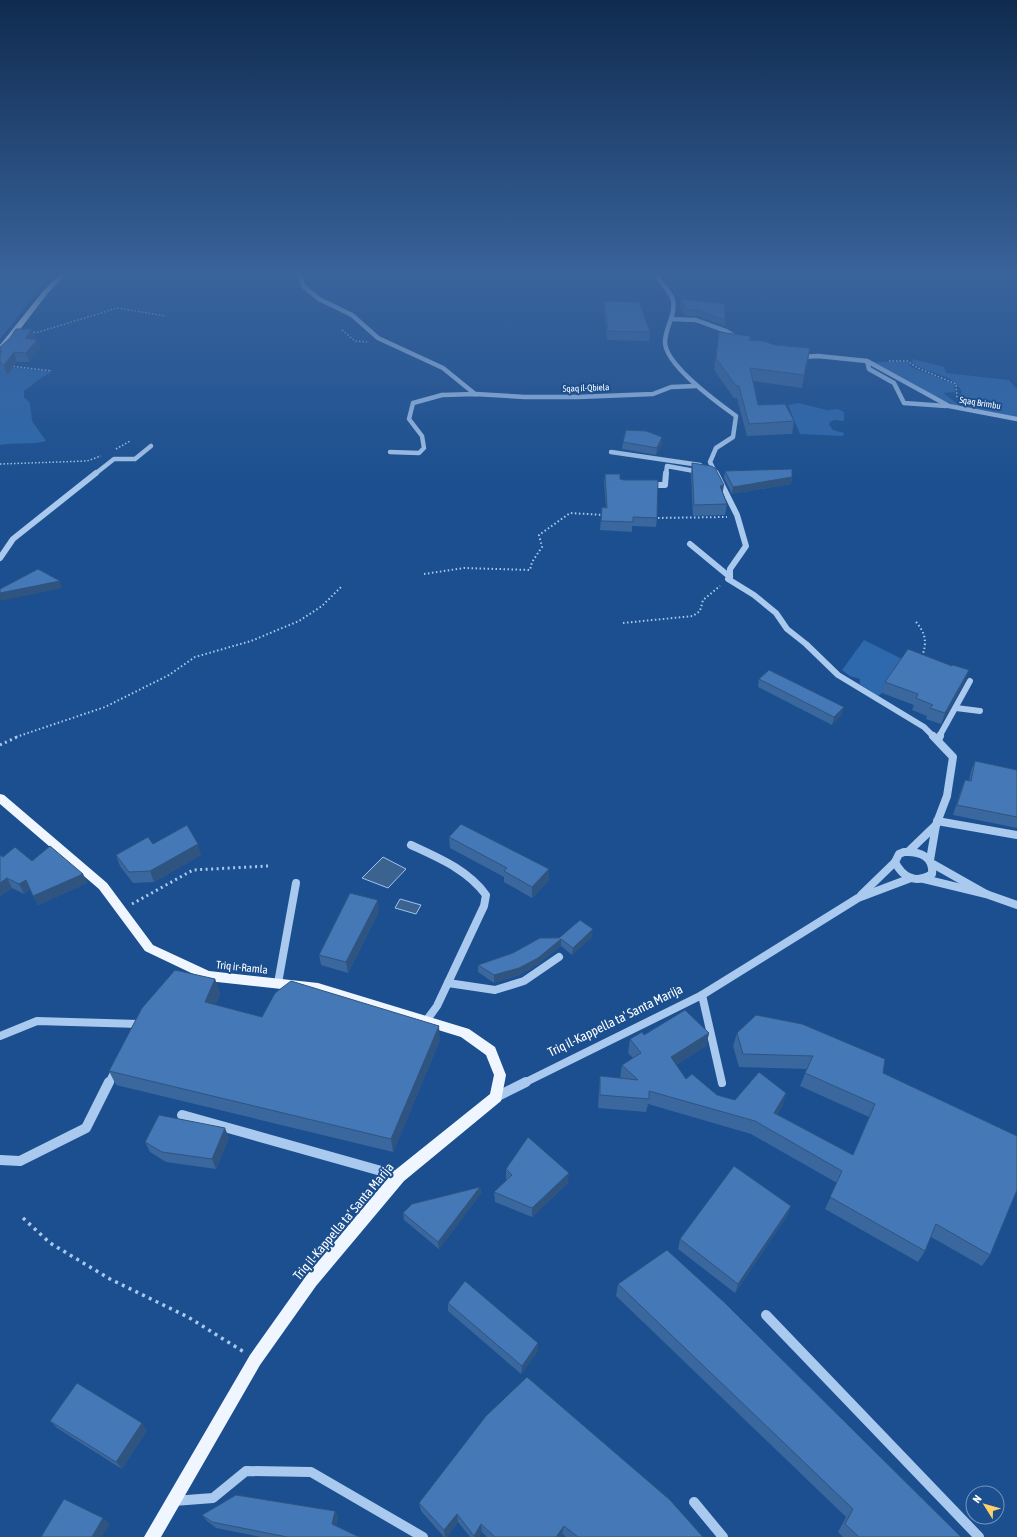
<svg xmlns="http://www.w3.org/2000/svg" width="1017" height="1537" font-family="'Asap Condensed',sans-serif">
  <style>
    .green { fill: #2e69ad }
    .water { fill: #3c6290; stroke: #9cc4f0 }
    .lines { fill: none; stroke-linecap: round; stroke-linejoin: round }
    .path-far3 { stroke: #a9c9ee; stroke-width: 1.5; stroke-dasharray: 1.5 2; stroke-linecap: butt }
    .path-far2 { stroke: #a9c9ee; stroke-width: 2; stroke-dasharray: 1.5 2.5; stroke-linecap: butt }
    .path-far1 { stroke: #a9c9ee; stroke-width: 3; stroke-dasharray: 2 3.5; stroke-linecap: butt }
    .path { stroke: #a9c9ee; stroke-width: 3.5; stroke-dasharray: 3 4.5; stroke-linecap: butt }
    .minor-far3 { stroke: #a9c9ee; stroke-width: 4.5 }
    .minor-far2 { stroke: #a9c9ee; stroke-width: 6 }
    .minor-far1 { stroke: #a9c9ee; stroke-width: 8 }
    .minor { stroke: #a9c9ee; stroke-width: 10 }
    .major { fill: #f0f6ff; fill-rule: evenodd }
    .wall { fill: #3a679d }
    .shaded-wall { fill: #305480 }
    .building { fill: #4478b7; stroke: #305480 }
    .labels { text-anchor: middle; stroke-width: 4; stroke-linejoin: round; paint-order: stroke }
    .far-street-label { font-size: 9px; fill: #fff; stroke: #1b4f8f }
    .street-label { font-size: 11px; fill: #fff; stroke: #1b4f8f }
    .near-street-label { font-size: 13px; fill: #fff; stroke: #1b4f8f }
  </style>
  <rect width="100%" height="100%" fill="#1b4f8f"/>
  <!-- green -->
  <g class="green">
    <polygon points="16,274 55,274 41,287 0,339 0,283"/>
    <path d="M913,359L944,367L946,373L1009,380L1017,389V417L969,407L959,396L962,392C952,372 928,375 912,362Z"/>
    <polygon points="873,362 907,362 911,367 954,384 955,392 943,393 960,406 957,406 936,397"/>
    <path d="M0,366L52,372L44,376L24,391V397L30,403L32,421L46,441C31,445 15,442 0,445Z"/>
    <polygon points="798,403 827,410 838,409 844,412 844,421 834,420 830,422 829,425 833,430 844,433 843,436 800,434 788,405"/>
    <polygon points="864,640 904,660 882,693 878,696 860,684 860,679 850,676 842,670"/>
  </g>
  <!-- water -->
  <g class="water">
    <polygon points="383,857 406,869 388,888 362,878"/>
    <polygon points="400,899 421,905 416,914 395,908"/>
  </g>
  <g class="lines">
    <!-- path-far3 -->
    <g class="path-far3">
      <polyline points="342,330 355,341 367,342"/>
      <polyline points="30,333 39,332 117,308 166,316"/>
      <polyline points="889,361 907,361 918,368 956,384 957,398"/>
      <polyline points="10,366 52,371"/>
      <polyline points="116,449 130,441"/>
      <polyline points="0,464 87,461 101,456"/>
    </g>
    <!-- path-far2 -->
    <g class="path-far2">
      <polyline points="654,518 727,517"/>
      <polyline points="424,574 464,568 530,570 532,562 542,547 539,535 570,513 603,515"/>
      <path d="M916,622C926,634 927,642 922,657"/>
      <polyline points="623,623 693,616 700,611 703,600 720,586"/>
      <polyline points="16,737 105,707 169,675 195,657 251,641 299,621 322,606 341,587"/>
    </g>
    <!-- path-far1 -->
    <g class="path-far1">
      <polyline points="0,745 19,736"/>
      <polyline points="132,904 193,870 268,866"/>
    </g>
    <!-- path -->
    <polyline class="path" points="23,1218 50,1243 110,1279 188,1317 244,1352"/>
    <!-- minor-far3 -->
    <g class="minor-far3">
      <polyline points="299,274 304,287 319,299 352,315 378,338 443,368 475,394"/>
      <path d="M657,274C659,283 670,290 673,300C676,315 665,328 665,342C665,365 718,403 736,416L733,437L716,448L710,462L716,474"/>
      <polyline points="671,319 696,320 726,331 737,338"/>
      <polyline points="800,357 818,356 867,361 949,406 1017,419"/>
      <polyline points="867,361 869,369 894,383 904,403 946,406"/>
      <polyline points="390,452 419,453 424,448 422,436 409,419 413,403 442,395 475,394 525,397 578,397 653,394 671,387 696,386"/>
      <polyline points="611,452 700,465"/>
      <polyline points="95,474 114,459 135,459 151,446"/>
      <polyline points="666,474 667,466 700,472"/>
    </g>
    <!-- minor-far2 -->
    <g class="minor-far2">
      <polyline points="716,473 737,515 746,546 730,569 730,577 728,579 754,595 776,613 787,629 806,644 838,675 924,727 934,737"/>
      <polyline points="650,485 665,485 666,473"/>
      <polyline points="690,544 730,577"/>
      <polyline points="0,558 13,539 96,473"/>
      <polyline points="956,708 980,711"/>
      <polyline points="939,737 970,681"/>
    </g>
    <!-- minor-far1 -->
    <g class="minor-far1">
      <polyline points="938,740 940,736"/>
      <polyline points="937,821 1017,835"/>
      <path d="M411,845C439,858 468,870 486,895L484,906L437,1006L426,1021"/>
      <polyline points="909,851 936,825"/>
      <path d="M904,852C920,851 934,857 932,874C916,884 903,878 895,862L899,854Z"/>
      <polyline points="930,860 936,825 947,796 953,757 933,736"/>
      <polyline points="933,864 986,894 1017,905"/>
      <polyline points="924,879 986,894"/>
      <polyline points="861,895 895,862"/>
      <polyline points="278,983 296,883"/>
      <polyline points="448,983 495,990 524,981 559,957"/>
      <polyline points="702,995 722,1083"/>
      <polyline points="0,1036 37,1021 139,1024"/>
      <polyline points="109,1083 116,1069"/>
      <polyline points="524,1083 702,995 858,898 911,878"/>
    </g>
    <!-- minor -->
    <g class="minor">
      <polyline points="496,1097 526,1082"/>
      <polyline points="182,1115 399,1176"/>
      <polyline points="0,1160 20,1161 86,1128 109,1082"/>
      <polyline points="766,1315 979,1537"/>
      <polyline points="174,1501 213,1498 246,1471 311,1472 423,1537"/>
      <polyline points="694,1502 723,1537"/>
    </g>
    <!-- major -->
    <g class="major">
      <polygon points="60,274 66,274 48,293 11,341 0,351 0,345 44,290"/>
      <polygon points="0,794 4,795 107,883 153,945 209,971 318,983 469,1029 495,1047 506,1075 501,1101 404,1181 316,1286 260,1365 161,1537 144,1537 250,1355 306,1276 394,1171 490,1094 494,1075 486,1055 461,1037 318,993 208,981 145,951 99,889 0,804"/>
    </g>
  </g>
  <!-- wall -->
  <g class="wall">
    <polygon points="681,299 725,320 725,326 697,316 685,316 680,306"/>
    <polygon points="604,301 650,332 649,341 607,340 604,310"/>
    <polygon points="32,329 35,338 34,339 37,340 40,349 29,362 17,362 7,375 0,370 0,347"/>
    <polygon points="719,332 751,337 750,340 775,345 810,348 802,388 753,381 758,405 794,421 792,434 747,436 737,398 734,398 714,370"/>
    <polygon points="623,442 662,444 656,455 622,449"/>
    <polygon points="692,463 723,493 727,504 725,515 693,516 691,474"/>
    <polygon points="725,471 792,477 791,484 732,494 724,478"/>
    <polygon points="605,474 620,479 657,518 656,527 632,526 632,532 600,530 602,507 606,508 604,483"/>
    <polygon points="759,679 842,714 832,725 758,687"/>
    <polygon points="965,681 941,724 926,719 927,716 912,710 914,705 882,693 885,682"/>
    <polygon points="975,761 1017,770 1017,828 953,815 961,790 965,780 969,781 971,771"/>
    <polygon points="449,837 549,880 532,898 504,882 504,877 450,848"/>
    <polygon points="153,844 201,855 154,882 133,883 120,866 116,855"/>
    <polygon points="0,855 3,857 32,861 83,874 87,883 38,905 30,889 24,894 12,888 0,896"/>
    <polygon points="379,911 348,973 321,965 319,955"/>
    <polygon points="592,937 572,955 561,946 537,965 519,975 494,983 478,972 478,965 513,953 540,938"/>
    <polygon points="215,979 220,994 215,1005 262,1017 440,1040 393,1152 116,1085 109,1071"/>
    <polygon points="709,1033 706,1046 676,1065 686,1079 717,1095 735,1100 786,1093 782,1106 777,1114 853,1155 869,1117 800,1086 807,1069 739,1067 733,1046 737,1033 883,1073 990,1255 982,1266 931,1237 925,1251 918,1262 825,1209 837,1183 751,1134 648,1104 646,1112 598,1108 599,1089 600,1076 620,1078 622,1065 633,1058 628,1053 630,1039 644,1035"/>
    <polygon points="229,1138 216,1169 166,1162 150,1152 145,1142"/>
    <polygon points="506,1169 568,1183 532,1217 495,1202 494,1192 507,1180 506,1179"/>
    <polygon points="480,1187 481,1193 439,1249 404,1220 403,1213"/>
    <polygon points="791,1206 787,1216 735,1293 678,1249 680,1239"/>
    <polygon points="618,1284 961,1537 843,1537 838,1532 846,1517 616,1296"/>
    <polygon points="448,1303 538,1351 521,1374 448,1311"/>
    <polygon points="50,1421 147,1430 122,1469 57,1428"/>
    <polygon points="419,1503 703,1537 566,1537 562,1534 561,1537 487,1537 482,1532 479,1537 470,1537 458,1522 447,1537 444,1537 421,1511"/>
    <polygon points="335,1511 338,1517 336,1526 359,1537 261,1537 216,1528 207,1521 202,1515"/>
  </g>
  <!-- shaded-wall -->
  <g class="shaded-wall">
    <polygon points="32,329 35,338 28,347 25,338"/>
    <polygon points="37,340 40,349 29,362 26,353"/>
    <polygon points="810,348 808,360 802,388 804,375"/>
    <polygon points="14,352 17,362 7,375 4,365"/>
    <polygon points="662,437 662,444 656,455 657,448"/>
    <polygon points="792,477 791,484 732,494 733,487"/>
    <polygon points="724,485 722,496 720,486"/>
    <polygon points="60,581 62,588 1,601 0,598 0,593"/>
    <polygon points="969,670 965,681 941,724 945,713"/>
    <polygon points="844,707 842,714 832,725 834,717"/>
    <polygon points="198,844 201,855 154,882 150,871"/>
    <polygon points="549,869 549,880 532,898 532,887"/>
    <polygon points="83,874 87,883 38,905 33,896"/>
    <polygon points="7,878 12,888 0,896 0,883"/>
    <polygon points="26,880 30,889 24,894 19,884"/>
    <polygon points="378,900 379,911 348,973 346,962"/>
    <polygon points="593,929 592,937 572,955 573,948"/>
    <polygon points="561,939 561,946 537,965 519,975 494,983 494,975"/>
    <polygon points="215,979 220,994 210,1016 205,1002"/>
    <polygon points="439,1026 440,1040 393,1152 391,1139"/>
    <polygon points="709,1033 706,1046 668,1070 671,1057"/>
    <polygon points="786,1093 782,1106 770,1125 774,1113"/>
    <polygon points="225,1128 229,1138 216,1169 212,1159"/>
    <polygon points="569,1173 568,1183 532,1217 532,1208"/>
    <polygon points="480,1187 481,1193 439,1249 438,1242"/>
    <polygon points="791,1206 787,1216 735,1293 738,1284"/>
    <polygon points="538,1343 538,1351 521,1374 522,1366"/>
    <polygon points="142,1423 147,1430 122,1469 116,1462"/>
    <polygon points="335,1511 338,1517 335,1531 332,1524"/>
    <polygon points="457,1514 458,1522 447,1537 445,1537 444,1530"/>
    <polygon points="103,1518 110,1524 102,1537 92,1537"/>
    <polygon points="481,1524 482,1532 479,1537 474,1537 474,1536"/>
    <polygon points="564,1526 562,1534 561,1537 556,1537"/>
  </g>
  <!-- building -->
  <g class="building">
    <polygon points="681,299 725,304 725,320 698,310 686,310"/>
    <polygon points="604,301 639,302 650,332 608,331"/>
    <polygon points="16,329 32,329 25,338 37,340 26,353 14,352 4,365 0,363 0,354 2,351 0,351 0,347 10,338"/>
    <polygon points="719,332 749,336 751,337 749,340 763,341 775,345 810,348 804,375 750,368 758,405 785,404 794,421 749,424 739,386 736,386 716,358"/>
    <polygon points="626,430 646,431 662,437 657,448 623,442"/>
    <polygon points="692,463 711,466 715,468 724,485 720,486 727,504 694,505"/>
    <polygon points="792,469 792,477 733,487 725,471"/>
    <polygon points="605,474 620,474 620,479 624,480 658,480 657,518 633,517 633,522 601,521 602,507 607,508"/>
    <polygon points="38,569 60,581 0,593 0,589"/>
    <polygon points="908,649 952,666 953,665 969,670 945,713 930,708 933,705 916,698 918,694 885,682"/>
    <polygon points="769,670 844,707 834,717 759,679"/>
    <polygon points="975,761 1017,770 1017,817 957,805 965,780 971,781"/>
    <polygon points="461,824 549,869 532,887 504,871 507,868 449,837"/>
    <polygon points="187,825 198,844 150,871 129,872 116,855 148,837 153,844"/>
    <polygon points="50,846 83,874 33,896 26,880 19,884 7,878 0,883 0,855 3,857 15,847 32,861"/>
    <polygon points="350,893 378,900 346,962 319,955"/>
    <polygon points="580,920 593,929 573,948 561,939 538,958 519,968 494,975 478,965 513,953 540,938 559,938"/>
    <polygon points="175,970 215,979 205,1002 262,1017 275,993 291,981 439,1026 391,1139 109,1071 142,1008"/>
    <polygon points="685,1010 709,1033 671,1057 686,1079 692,1074 717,1095 735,1100 759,1072 786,1093 774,1113 853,1155 875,1104 805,1073 813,1056 743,1054 737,1033 756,1015 802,1024 885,1059 883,1073 1017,1136 1017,1190 990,1255 936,1224 925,1251 830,1197 842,1171 755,1121 649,1091 649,1099 600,1095 600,1076 638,1080 622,1065 641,1053 630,1039 642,1032 644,1035"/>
    <polygon points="159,1115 225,1128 212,1159 162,1152 145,1142"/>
    <polygon points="528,1137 569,1173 532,1208 494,1192 512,1175 506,1169"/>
    <polygon points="734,1166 791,1206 738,1284 680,1239"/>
    <polygon points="480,1187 438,1242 403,1213 412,1204"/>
    <polygon points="667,1250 725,1303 961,1537 859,1537 845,1524 853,1509 618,1284"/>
    <polygon points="465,1281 538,1343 522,1366 448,1303"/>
    <polygon points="527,1377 670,1500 703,1537 578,1537 564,1526 556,1537 495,1537 481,1524 474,1536 457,1514 444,1530 419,1503 486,1416"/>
    <polygon points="77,1383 142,1423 116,1462 50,1421"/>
    <polygon points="236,1495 335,1511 332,1524 359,1537 287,1537 212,1522 202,1515"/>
    <polygon points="64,1499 103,1518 92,1537 41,1537"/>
  </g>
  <!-- sky -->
  <linearGradient id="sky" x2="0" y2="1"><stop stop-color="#0f2b4f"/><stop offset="0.56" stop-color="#39639b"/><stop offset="1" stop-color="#39639b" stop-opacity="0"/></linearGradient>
  <rect width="1017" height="489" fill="url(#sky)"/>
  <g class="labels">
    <!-- far-street labels -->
    <g class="far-street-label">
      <text transform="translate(586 388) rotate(-2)" y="3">Sqaq il-Qbiela</text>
      <text transform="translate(980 403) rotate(9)" y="3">Sqaq Brimbu</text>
    </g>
    <!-- street labels -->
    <g class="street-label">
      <text transform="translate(242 967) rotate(6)" y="4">Triq ir-Ramla</text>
    </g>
    <!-- near-street labels -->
    <g class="near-street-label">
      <text transform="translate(615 1020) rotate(-26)" y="5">Triq il-Kappella ta' Santa Marija</text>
      <text transform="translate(343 1221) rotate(-50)" y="5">Triq il-Kappella ta' Santa Marija</text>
    </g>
  </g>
  <!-- north arrow -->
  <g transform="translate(985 1505) rotate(307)"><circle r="19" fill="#1b4f8f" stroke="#7695bc"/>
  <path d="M0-3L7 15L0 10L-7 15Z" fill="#ffd166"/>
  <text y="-6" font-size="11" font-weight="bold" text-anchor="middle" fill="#ffffff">N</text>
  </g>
</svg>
